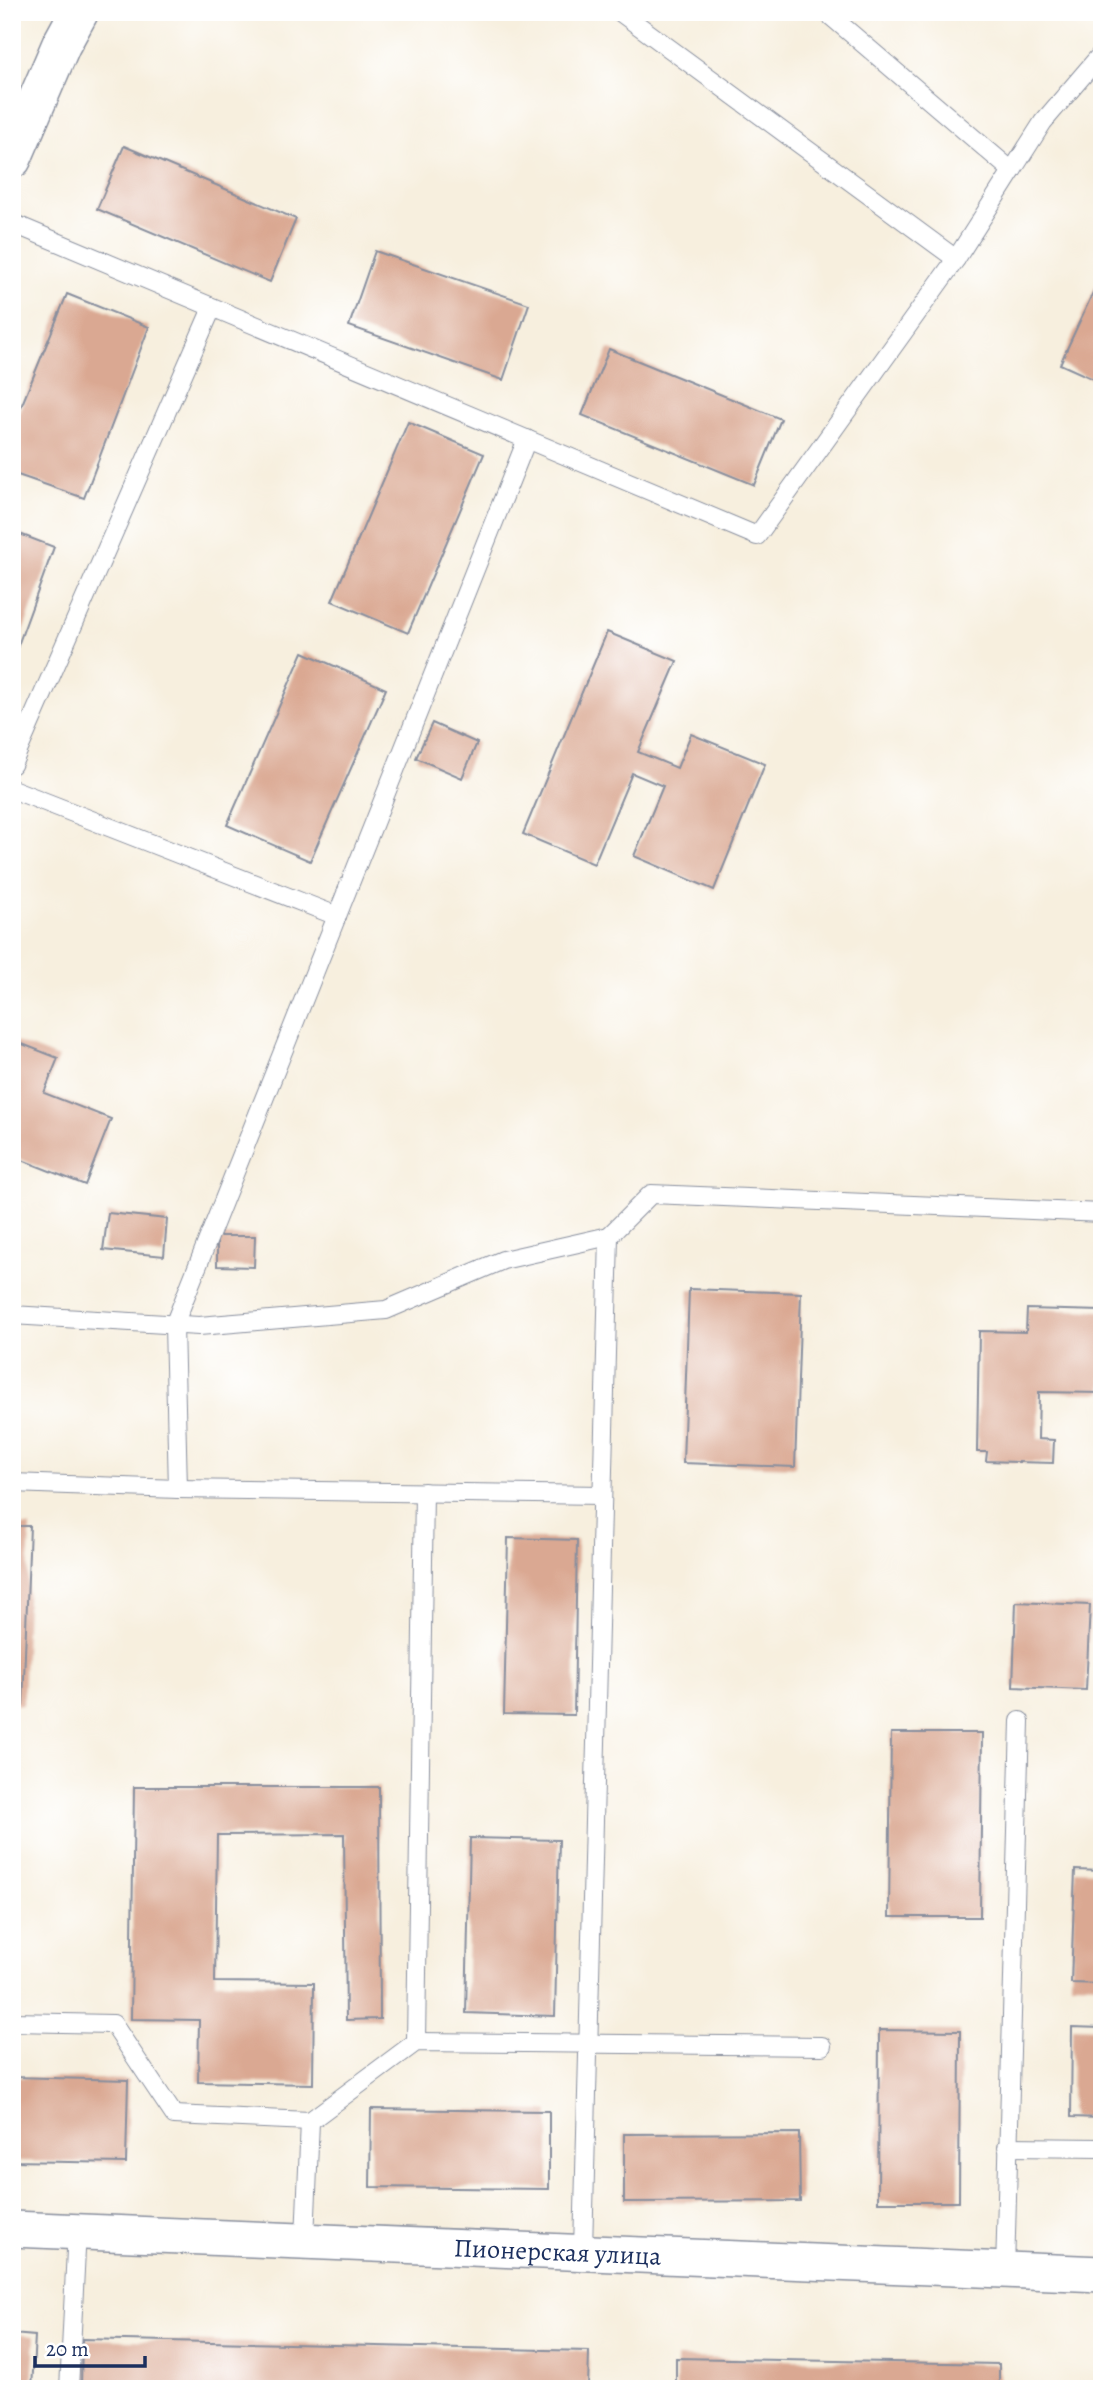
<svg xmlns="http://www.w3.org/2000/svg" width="1114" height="2401" font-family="Alegreya,serif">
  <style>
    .building { fill: #daa892 }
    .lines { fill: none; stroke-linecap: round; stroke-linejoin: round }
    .service-casing { stroke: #898f9e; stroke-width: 20 }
    .minor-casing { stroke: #898f9e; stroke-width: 38 }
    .secondary-casing { stroke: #898f9e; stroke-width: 41 }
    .service { stroke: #fff; stroke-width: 18 }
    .minor { stroke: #fff; stroke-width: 35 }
    .secondary { stroke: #fff; stroke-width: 38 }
    .labels { text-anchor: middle; stroke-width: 5; stroke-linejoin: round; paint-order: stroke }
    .street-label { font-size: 26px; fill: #1b2f5e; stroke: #fff }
  </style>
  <rect width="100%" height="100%" fill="#fff"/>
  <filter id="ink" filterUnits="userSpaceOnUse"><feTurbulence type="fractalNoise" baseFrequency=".0143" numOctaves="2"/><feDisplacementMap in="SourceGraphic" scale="14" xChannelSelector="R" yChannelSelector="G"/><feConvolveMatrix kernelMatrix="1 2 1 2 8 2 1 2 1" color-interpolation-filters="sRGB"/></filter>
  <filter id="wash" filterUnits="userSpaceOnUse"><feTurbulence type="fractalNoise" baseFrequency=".00686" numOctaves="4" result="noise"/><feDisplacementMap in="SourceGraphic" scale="28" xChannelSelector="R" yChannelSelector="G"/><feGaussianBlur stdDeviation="1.57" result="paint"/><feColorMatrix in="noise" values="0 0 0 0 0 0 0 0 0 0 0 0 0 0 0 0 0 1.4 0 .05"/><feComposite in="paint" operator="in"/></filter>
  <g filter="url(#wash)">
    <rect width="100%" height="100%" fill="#f7efde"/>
    <g id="blocks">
      <!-- building -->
      <g class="building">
        <polygon points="124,146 296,219 270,282 97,209"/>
        <polygon points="375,251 529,304 503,380 349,326"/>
        <polygon points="1102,273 1102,383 1060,364"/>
        <polygon points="67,294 149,327 84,498 12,473 12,429"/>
        <polygon points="609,349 781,419 754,485 582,415"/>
        <polygon points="408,422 484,454 408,633 332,601"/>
        <polygon points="12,531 54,547 13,659 12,659"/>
        <polygon points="607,632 677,661 638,752 677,768 691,734 765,764 714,890 634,856 663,786 632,773 594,864 523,834"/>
        <polygon points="303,652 386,689 310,861 227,825"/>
        <polygon points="432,723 477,743 462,778 416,758"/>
        <polygon points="12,1040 58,1058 44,1093 111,1119 85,1185 12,1156"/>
        <polygon points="108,1213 167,1219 164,1256 103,1250"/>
        <polygon points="217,1236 255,1236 254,1267 217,1266"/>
        <polygon points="689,1289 801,1293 795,1467 683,1463"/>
        <polygon points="1027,1309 1102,1311 1102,1393 1039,1392 1038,1439 1054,1440 1053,1463 986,1461 987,1452 977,1452 979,1331 1026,1332"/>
        <polygon points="12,1526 30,1526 23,1705 12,1704"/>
        <polygon points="508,1538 577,1540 574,1715 504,1714"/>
        <polygon points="1016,1602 1090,1605 1086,1690 1013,1687"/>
        <polygon points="891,1733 982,1733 980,1917 889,1917"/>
        <polygon points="134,1787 379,1787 380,2019 346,2020 344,1834 217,1835 215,1982 314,1983 313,2084 198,2082 199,2020 131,2019"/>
        <polygon points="470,1838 559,1840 555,2016 466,2013"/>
        <polygon points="1075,1870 1102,1871 1102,1984 1071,1983"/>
        <polygon points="1072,2027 1102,2028 1102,2118 1071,2117"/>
        <polygon points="879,2030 960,2031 959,2202 878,2202"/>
        <polygon points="12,2077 128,2080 126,2163 12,2161"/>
        <polygon points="371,2109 549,2111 549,2189 370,2187"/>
        <polygon points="799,2133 800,2201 624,2202 624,2134"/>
        <polygon points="12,2334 35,2336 32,2389 12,2389"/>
        <polygon points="82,2339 589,2351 588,2389 81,2389"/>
        <polygon points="676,2358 999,2364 999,2389 676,2389"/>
      </g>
    </g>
  </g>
  <g filter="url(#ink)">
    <use href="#blocks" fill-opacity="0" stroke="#898f9e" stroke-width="2"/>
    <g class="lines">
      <defs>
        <g id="service">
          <polyline points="620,12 956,259"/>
          <polyline points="826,12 1012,171"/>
          <polyline points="12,223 757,536 956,259 1043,122 1102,53"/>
          <polyline points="12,765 212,308"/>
          <polyline points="12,789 337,916"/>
          <polyline points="12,1315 199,1326 386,1310 503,1260 609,1236"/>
          <polyline points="12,1483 178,1489 602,1495"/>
          <polyline points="178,1489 174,1325 527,439"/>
          <polyline points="12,2022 113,2024 174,2115 310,2121"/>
          <polyline points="416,2042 424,1492"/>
          <polyline points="1007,2147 1102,2148"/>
          <polyline points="305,2239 310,2121 416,2042 822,2046"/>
          <polyline points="583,2250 609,1236 651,1194 1102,1213"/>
          <polyline points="1005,2271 1020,1721"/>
          <polyline points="69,2389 77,2230"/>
        </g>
        <g id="minor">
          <path id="s1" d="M12,2229L1102,2274"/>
        </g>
        <polyline id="secondary" points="12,159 61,45 79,12"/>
      </defs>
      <!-- service casing -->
      <use href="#service" class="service-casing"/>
      <!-- minor casing -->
      <use href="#minor" class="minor-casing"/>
      <!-- secondary casing -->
      <use href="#secondary" class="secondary-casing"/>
      <!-- service -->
      <use href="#service" class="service"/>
      <!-- minor -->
      <use href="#minor" class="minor"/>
      <!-- secondary -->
      <use href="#secondary" class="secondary"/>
    </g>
  </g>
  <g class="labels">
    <!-- street labels -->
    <g class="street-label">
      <text dy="9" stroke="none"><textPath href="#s1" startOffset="546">Пионерская улица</textPath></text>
    </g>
  </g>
  <!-- margin -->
  <rect width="1114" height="2401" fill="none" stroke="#fff" stroke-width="42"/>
  <!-- scale -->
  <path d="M35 2356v10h110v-10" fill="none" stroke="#1b2f5e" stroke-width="3.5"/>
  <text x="46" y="2356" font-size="21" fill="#1b2f5e" stroke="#ffffff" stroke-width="5" paint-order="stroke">20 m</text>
</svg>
